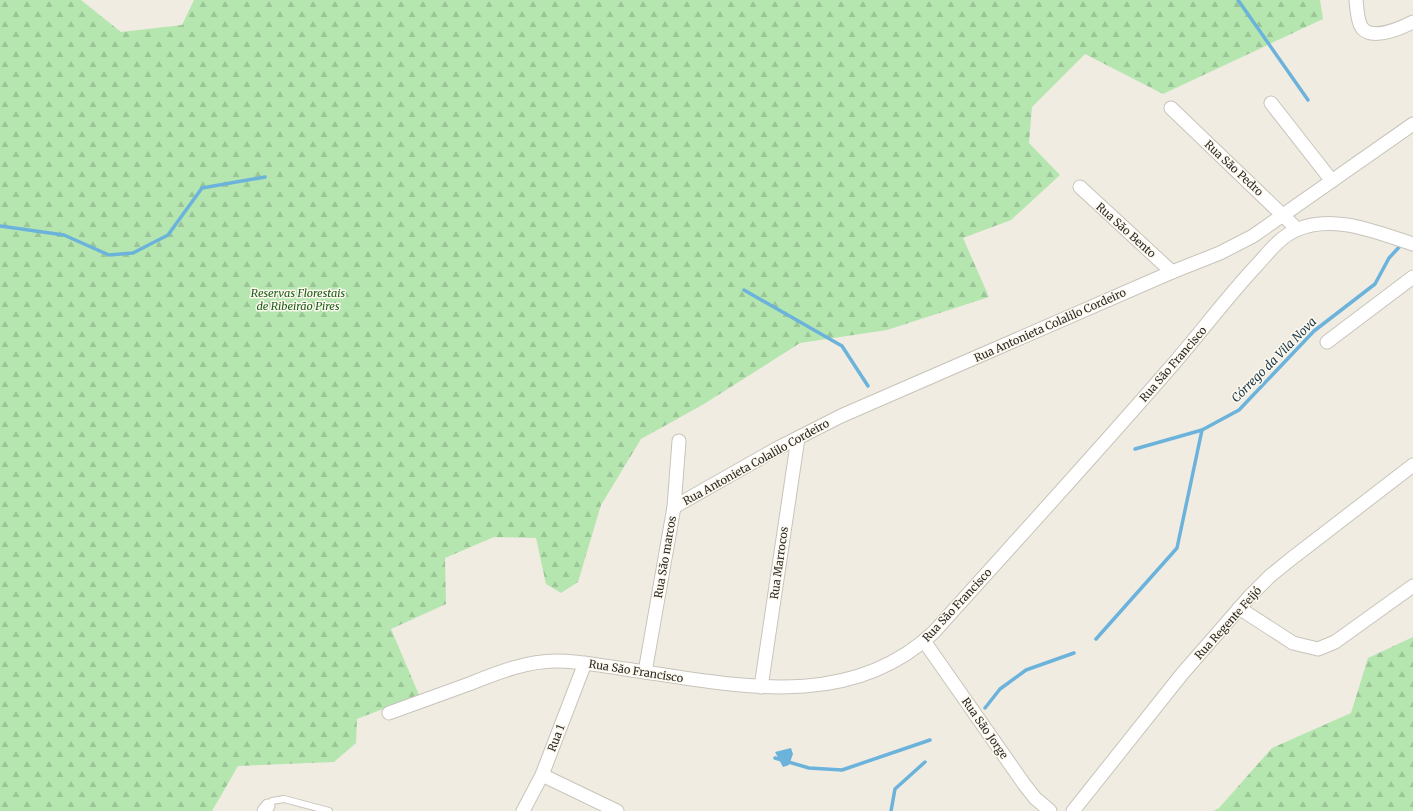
<svg xmlns="http://www.w3.org/2000/svg" width="1413" height="811" font-family="Merriweather,serif">
  <style>
    .forest { fill: url(#forest-firs) }
    .water { fill: #6cb3dc }
    .lines { fill: none; stroke-linecap: round; stroke-linejoin: round }
    .stream { stroke: #6cb3dc; stroke-width: 3.5 }
    .service-casing { stroke: #c8c4bb; stroke-width: 8 }
    .minor-casing { stroke: #c8c4bb; stroke-width: 15 }
    .service { stroke: #fff; stroke-width: 6 }
    .minor { stroke: #fff; stroke-width: 13 }
    .labels { text-anchor: middle; stroke-width: 3; stroke-linejoin: round; paint-order: stroke }
    .street-label { font-size: 11px; fill: #2c2a27; stroke: #fdf9ef }
    .park-label { font-size: 11px; font-style: italic; fill: #185c15; stroke: #fdf9ef }
    .water-label { font-size: 12px; font-style: italic; fill: #18384a; stroke: #fdf9ef }
  </style>
  <defs>
    <pattern id="forest-firs" width="22" height="20" patternUnits="userSpaceOnUse"><rect width="22" height="20" fill="#b5e6b0"/><path d="M5 1l3.5 6h-7zM16 11l3.5 6h-7z" fill="#9cc597"/></pattern>
  </defs>
  <rect width="100%" height="100%" fill="#f0ece2"/>
  <!-- forest -->
  <g class="forest">
    <polygon points="0,0 81,0 121,32 182,25 194,0 1320,0 1323,19 1163,94 1085,54 1032,107 1029,143 1060,175 1011,220 963,238 989,297 887,330 800,343 704,404 641,439 601,505 578,582 561,593 546,584 536,538 494,537 445,558 446,604 391,629 419,695 357,719 356,743 334,762 238,766 212,811 0,811"/>
    <polygon points="1413,637 1413,811 1213,811 1219,808 1272,748 1351,713 1368,658"/>
  </g>
  <!-- water -->
  <polygon class="water" points="791,748 793,754 789,765 783,767 775,752"/>
  <g class="lines">
    <!-- stream -->
    <g class="stream">
      <polyline points="1238,0 1308,100"/>
      <polyline points="0,226 64,235 109,255 133,253 168,235 202,188 265,177"/>
      <polyline points="744,290 842,346 868,386"/>
      <polyline points="1135,449 1202,430"/>
      <polyline points="1096,639 1177,548 1202,430 1239,410 1314,331 1375,284 1389,258 1402,244"/>
      <polyline points="985,708 1000,689 1026,670 1074,653"/>
      <polyline points="775,758 809,768 842,770 930,740"/>
      <polyline points="891,811 895,789 925,762"/>
    </g>
    <defs>
      <polyline id="service" points="268,806 272,801 284,799 329,811"/>
      <g id="minor">
        <path d="M1356,0C1357,8 1357,21 1362,28C1373,41 1401,28 1413,22"/>
        <polyline points="1271,103 1332,181"/>
        <polyline points="1171,108 1297,229"/>
        <polyline points="1080,187 1172,272"/>
        <polyline points="1327,342 1413,277"/>
        <polyline points="674,507 776,449 841,416 1172,272 1220,253 1253,236 1413,124"/>
        <polyline points="1239,608 1293,643 1318,649 1335,642 1413,586"/>
        <polyline points="924,641 1024,784 1035,798 1050,811"/>
        <polyline points="645,672 674,507 679,441"/>
        <polyline points="761,687 798,438"/>
        <path d="M389,713C416,703 442,694 469,684C497,673 526,661 556,661C579,661 603,666 625,669C731,684 847,714 934,632C1012,545 1092,458 1169,369C1199,335 1226,298 1257,265C1269,252 1280,237 1296,230C1333,213 1378,233 1413,244"/>
        <polyline points="542,775 617,811"/>
        <polyline points="264,811 268,806"/>
        <polyline points="523,811 542,775 585,663"/>
        <polyline points="1073,811 1182,674 1250,596 1270,576 1291,559 1413,465"/>
      </g>
    </defs>
    <!-- service casing -->
    <use href="#service" class="service-casing"/>
    <!-- minor casing -->
    <use href="#minor" class="minor-casing"/>
    <!-- service -->
    <use href="#service" class="service"/>
    <!-- minor -->
    <use href="#minor" class="minor"/>
  </g>
  <g class="labels">
    <!-- street labels -->
    <g class="street-label">
      <text transform="translate(1234 168) rotate(43)" y="4">Rua São Pedro</text>
      <text transform="translate(1126 230) rotate(42)" y="4">Rua São Bento</text>
      <text transform="translate(1050 325) rotate(-24)" y="4">Rua Antonieta Colalilo Cordeiro</text>
      <text transform="translate(1173 364) rotate(-49)" y="4">Rua São Francisco</text>
      <text transform="translate(756 462) rotate(-29)" y="4">Rua Antonieta Colalilo Cordeiro</text>
      <text transform="translate(665 557) rotate(-80)" y="4">Rua São marcos</text>
      <text transform="translate(779 563) rotate(-82)" y="4">Rua Marrocos</text>
      <text transform="translate(957 605) rotate(-47)" y="4">Rua São Francisco</text>
      <text transform="translate(1228 623) rotate(-48)" y="4">Rua Regente Feijó</text>
      <text transform="translate(636 671) rotate(9)" y="4">Rua São Francisco</text>
      <text transform="translate(985 728) rotate(55)" y="4">Rua São Jorge</text>
      <text transform="translate(556 738) rotate(-69)" y="4">Rua 1</text>
    </g>
    <!-- park labels -->
    <g class="park-label">
      <text x="298" y="297">Reservas Florestais<tspan x="298" dy="13">de Ribeirão Pires</tspan></text>
    </g>
    <!-- water labels -->
    <g class="water-label">
      <text transform="translate(1274 360) rotate(-45)" y="4">Córrego da Vila Nova</text>
    </g>
  </g>
</svg>
